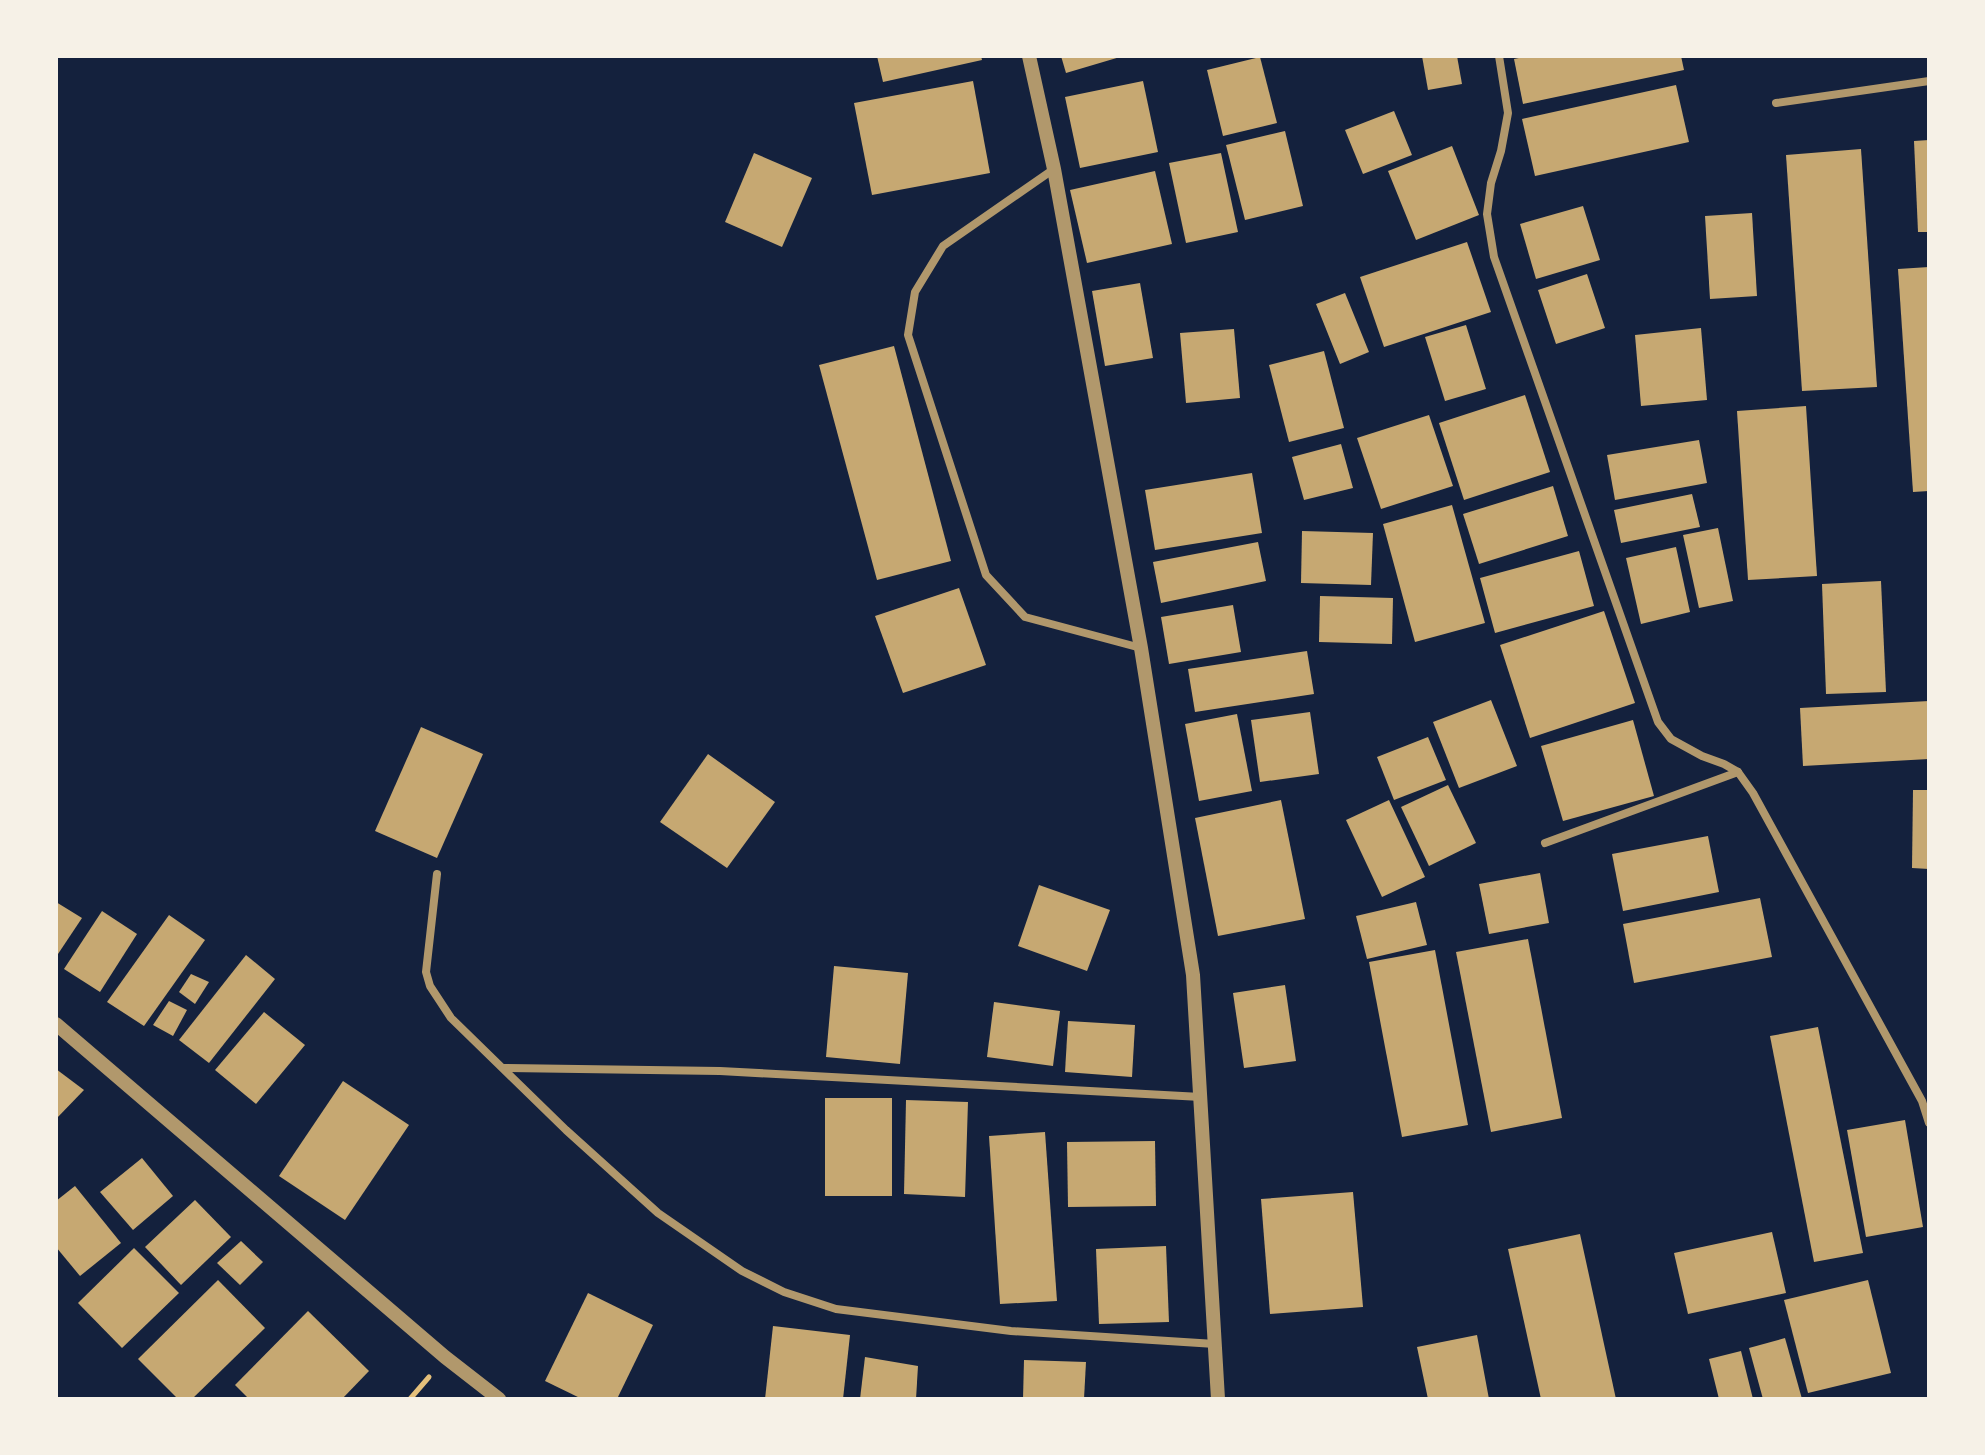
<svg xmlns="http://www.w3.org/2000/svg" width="1985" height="1455" font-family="Bitter,serif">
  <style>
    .building { fill: #c6a872 }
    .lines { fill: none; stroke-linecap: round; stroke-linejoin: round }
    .path { stroke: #e5c07b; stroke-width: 5 }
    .minor { stroke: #b1986c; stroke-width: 8 }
    .tertiary { stroke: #b1986c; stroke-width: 14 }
  </style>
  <rect width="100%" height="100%" fill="#14213d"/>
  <!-- building -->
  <g class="building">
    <polygon points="877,56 981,56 982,60 883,82"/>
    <polygon points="1061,56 1120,56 1120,57 1066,73"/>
    <polygon points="1422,56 1457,56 1462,84 1428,90"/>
    <polygon points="1529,56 1681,56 1684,70 1523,104 1514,59"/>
    <polygon points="1260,57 1277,123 1223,136 1207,70"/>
    <polygon points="973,81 990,173 872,195 854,103"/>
    <polygon points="1143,81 1158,152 1080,168 1065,97"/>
    <polygon points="1676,85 1689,142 1535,176 1522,119"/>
    <polygon points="1394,111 1412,155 1363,174 1345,130"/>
    <polygon points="1285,131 1303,206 1245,220 1226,145"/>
    <polygon points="1929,140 1929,232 1918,232 1914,141"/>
    <polygon points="1452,146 1479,215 1416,240 1388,171"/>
    <polygon points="1861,149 1877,387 1802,391 1786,155"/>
    <polygon points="754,153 812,178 782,247 725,222"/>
    <polygon points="1221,153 1238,232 1186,243 1169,163"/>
    <polygon points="1155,171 1172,244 1087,263 1070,190"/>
    <polygon points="1583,206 1600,260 1536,279 1520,224"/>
    <polygon points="1752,213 1757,296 1710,299 1705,216"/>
    <polygon points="1467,242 1491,312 1384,347 1360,277"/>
    <polygon points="1929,267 1929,491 1913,492 1898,269"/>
    <polygon points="1587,274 1605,328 1556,344 1538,290"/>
    <polygon points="1140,283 1153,358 1105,366 1092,291"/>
    <polygon points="1345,293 1369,352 1340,364 1316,304"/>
    <polygon points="1466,325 1486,389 1445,401 1425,337"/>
    <polygon points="1701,328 1707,400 1641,406 1635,335"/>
    <polygon points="1234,329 1240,398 1186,403 1180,333"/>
    <polygon points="894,346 951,561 877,580 819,365"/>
    <polygon points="1324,351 1344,428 1289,442 1269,365"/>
    <polygon points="1525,395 1550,472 1464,500 1439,423"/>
    <polygon points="1806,406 1817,576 1748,580 1737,411"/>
    <polygon points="1429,415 1453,486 1381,509 1357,438"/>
    <polygon points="1699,440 1707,483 1615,500 1607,455"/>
    <polygon points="1341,444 1353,488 1304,500 1292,457"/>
    <polygon points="1252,473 1262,533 1155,550 1145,490"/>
    <polygon points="1553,486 1568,536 1479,564 1463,514"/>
    <polygon points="1692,494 1700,527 1621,543 1614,510"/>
    <polygon points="1452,505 1485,623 1415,642 1383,524"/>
    <polygon points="1718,528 1733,601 1699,608 1683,535"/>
    <polygon points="1302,531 1373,533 1371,585 1301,583"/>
    <polygon points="1258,542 1266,581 1161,603 1153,562"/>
    <polygon points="1676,547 1690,612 1641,624 1626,558"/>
    <polygon points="1579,551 1594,606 1495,633 1480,578"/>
    <polygon points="1881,581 1886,692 1826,694 1822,584"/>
    <polygon points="959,588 986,665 903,693 875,616"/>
    <polygon points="1320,596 1393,598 1392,644 1319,642"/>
    <polygon points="1233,605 1241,652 1169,664 1161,617"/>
    <polygon points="1604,611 1635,703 1530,738 1500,645"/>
    <polygon points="1307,651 1314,694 1195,712 1188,669"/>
    <polygon points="1491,700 1517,766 1459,788 1433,722"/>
    <polygon points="1929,701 1929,759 1803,766 1800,708"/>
    <polygon points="1310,712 1319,774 1260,782 1251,720"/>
    <polygon points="1237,714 1252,791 1199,801 1185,724"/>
    <polygon points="1633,720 1654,796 1563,821 1541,746"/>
    <polygon points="421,727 483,754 437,858 375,831"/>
    <polygon points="1428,737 1446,780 1394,800 1377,757"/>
    <polygon points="708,754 775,802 727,868 660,822"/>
    <polygon points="1448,785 1476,843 1429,866 1401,807"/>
    <polygon points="1913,790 1929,790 1929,869 1912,868"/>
    <polygon points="1281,800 1305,919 1218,936 1195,818"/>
    <polygon points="1389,800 1425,877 1382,897 1346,820"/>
    <polygon points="1708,836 1719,892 1623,911 1612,854"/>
    <polygon points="1540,873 1549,923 1489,934 1479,884"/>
    <polygon points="1039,885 1110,910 1087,971 1018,946"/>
    <polygon points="1760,898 1772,957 1634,983 1623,924"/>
    <polygon points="56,902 82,918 56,957"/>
    <polygon points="1416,902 1427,945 1367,959 1356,916"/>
    <polygon points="102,911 137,934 100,992 64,969"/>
    <polygon points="169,915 205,940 144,1026 107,1002"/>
    <polygon points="1528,939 1562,1118 1491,1132 1456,952"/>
    <polygon points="1435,950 1468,1125 1402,1137 1369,962"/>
    <polygon points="246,955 275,979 209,1063 179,1040"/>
    <polygon points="834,966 908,973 900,1064 826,1057"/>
    <polygon points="191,974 209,982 195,1004 179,992"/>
    <polygon points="1285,985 1296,1061 1244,1068 1233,993"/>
    <polygon points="169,1001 187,1010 173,1036 153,1025"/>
    <polygon points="994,1002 1060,1011 1053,1066 987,1057"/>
    <polygon points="264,1012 305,1045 256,1104 215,1070"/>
    <polygon points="1068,1021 1135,1025 1132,1077 1065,1072"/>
    <polygon points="1818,1027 1863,1253 1814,1262 1770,1036"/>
    <polygon points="56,1069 84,1090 56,1119"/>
    <polygon points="343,1081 409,1125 345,1220 279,1176"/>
    <rect x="825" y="1098" width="67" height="98"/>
    <polygon points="906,1100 968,1102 965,1197 904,1194"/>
    <polygon points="1905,1120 1923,1227 1866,1237 1847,1130"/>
    <polygon points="1045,1132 1057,1301 1000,1304 989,1136"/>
    <polygon points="1155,1141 1156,1206 1068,1207 1067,1142"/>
    <polygon points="142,1158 173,1196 133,1230 100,1192"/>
    <polygon points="75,1186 121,1243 80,1276 56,1247 56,1201"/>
    <polygon points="1353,1192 1363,1307 1270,1314 1261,1199"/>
    <polygon points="195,1200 231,1237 181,1285 145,1247"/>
    <polygon points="1772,1232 1786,1293 1688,1314 1674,1253"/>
    <polygon points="1580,1234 1616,1399 1541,1399 1508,1249"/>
    <polygon points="241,1241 263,1262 240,1285 217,1263"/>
    <polygon points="1166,1246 1169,1322 1099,1324 1096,1249"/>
    <polygon points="134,1248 179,1293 122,1348 78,1303"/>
    <polygon points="218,1280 265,1328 192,1399 178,1399 138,1359"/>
    <polygon points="1868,1280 1891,1373 1808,1393 1784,1300"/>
    <polygon points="588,1293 653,1325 617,1399 582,1399 545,1381"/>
    <polygon points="308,1311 369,1371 342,1399 249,1399 235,1385"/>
    <polygon points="773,1326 850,1335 843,1399 765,1399"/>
    <polygon points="1477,1335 1489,1399 1428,1399 1417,1347"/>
    <polygon points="1785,1338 1802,1399 1763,1399 1749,1348"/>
    <polygon points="1741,1351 1753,1399 1719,1399 1709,1359"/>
    <polygon points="865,1357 918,1366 916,1399 860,1399"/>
    <polygon points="1024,1360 1086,1362 1084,1399 1023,1399"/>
  </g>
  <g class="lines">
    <!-- path -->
    <polyline class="path" points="410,1399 429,1377"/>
    <!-- minor -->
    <g class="minor">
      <polyline points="1499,56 1508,113 1501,151 1491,183 1487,214 1494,257 1658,722 1671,739 1702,756 1724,764 1738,772 1753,793 1922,1101 1929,1123"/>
      <polyline points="1776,103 1929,81"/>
      <polyline points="1054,169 943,246 915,292 908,335 986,575 1025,617 1141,648"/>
      <polyline points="1545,843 1738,772"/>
      <polyline points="437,874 426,972 430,986 451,1018 566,1130 658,1213 742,1271 784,1292 836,1309 1011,1331 1215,1344"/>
      <polyline points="504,1068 720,1071 1201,1097"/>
    </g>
    <!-- tertiary -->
    <g class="tertiary">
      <polyline points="1029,56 1054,169 1141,648 1193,975 1218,1399"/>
      <polyline points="56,1024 445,1357 499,1399"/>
    </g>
  </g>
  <!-- border -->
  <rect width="1985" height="1455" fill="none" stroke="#f6f1e7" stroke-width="116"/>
</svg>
